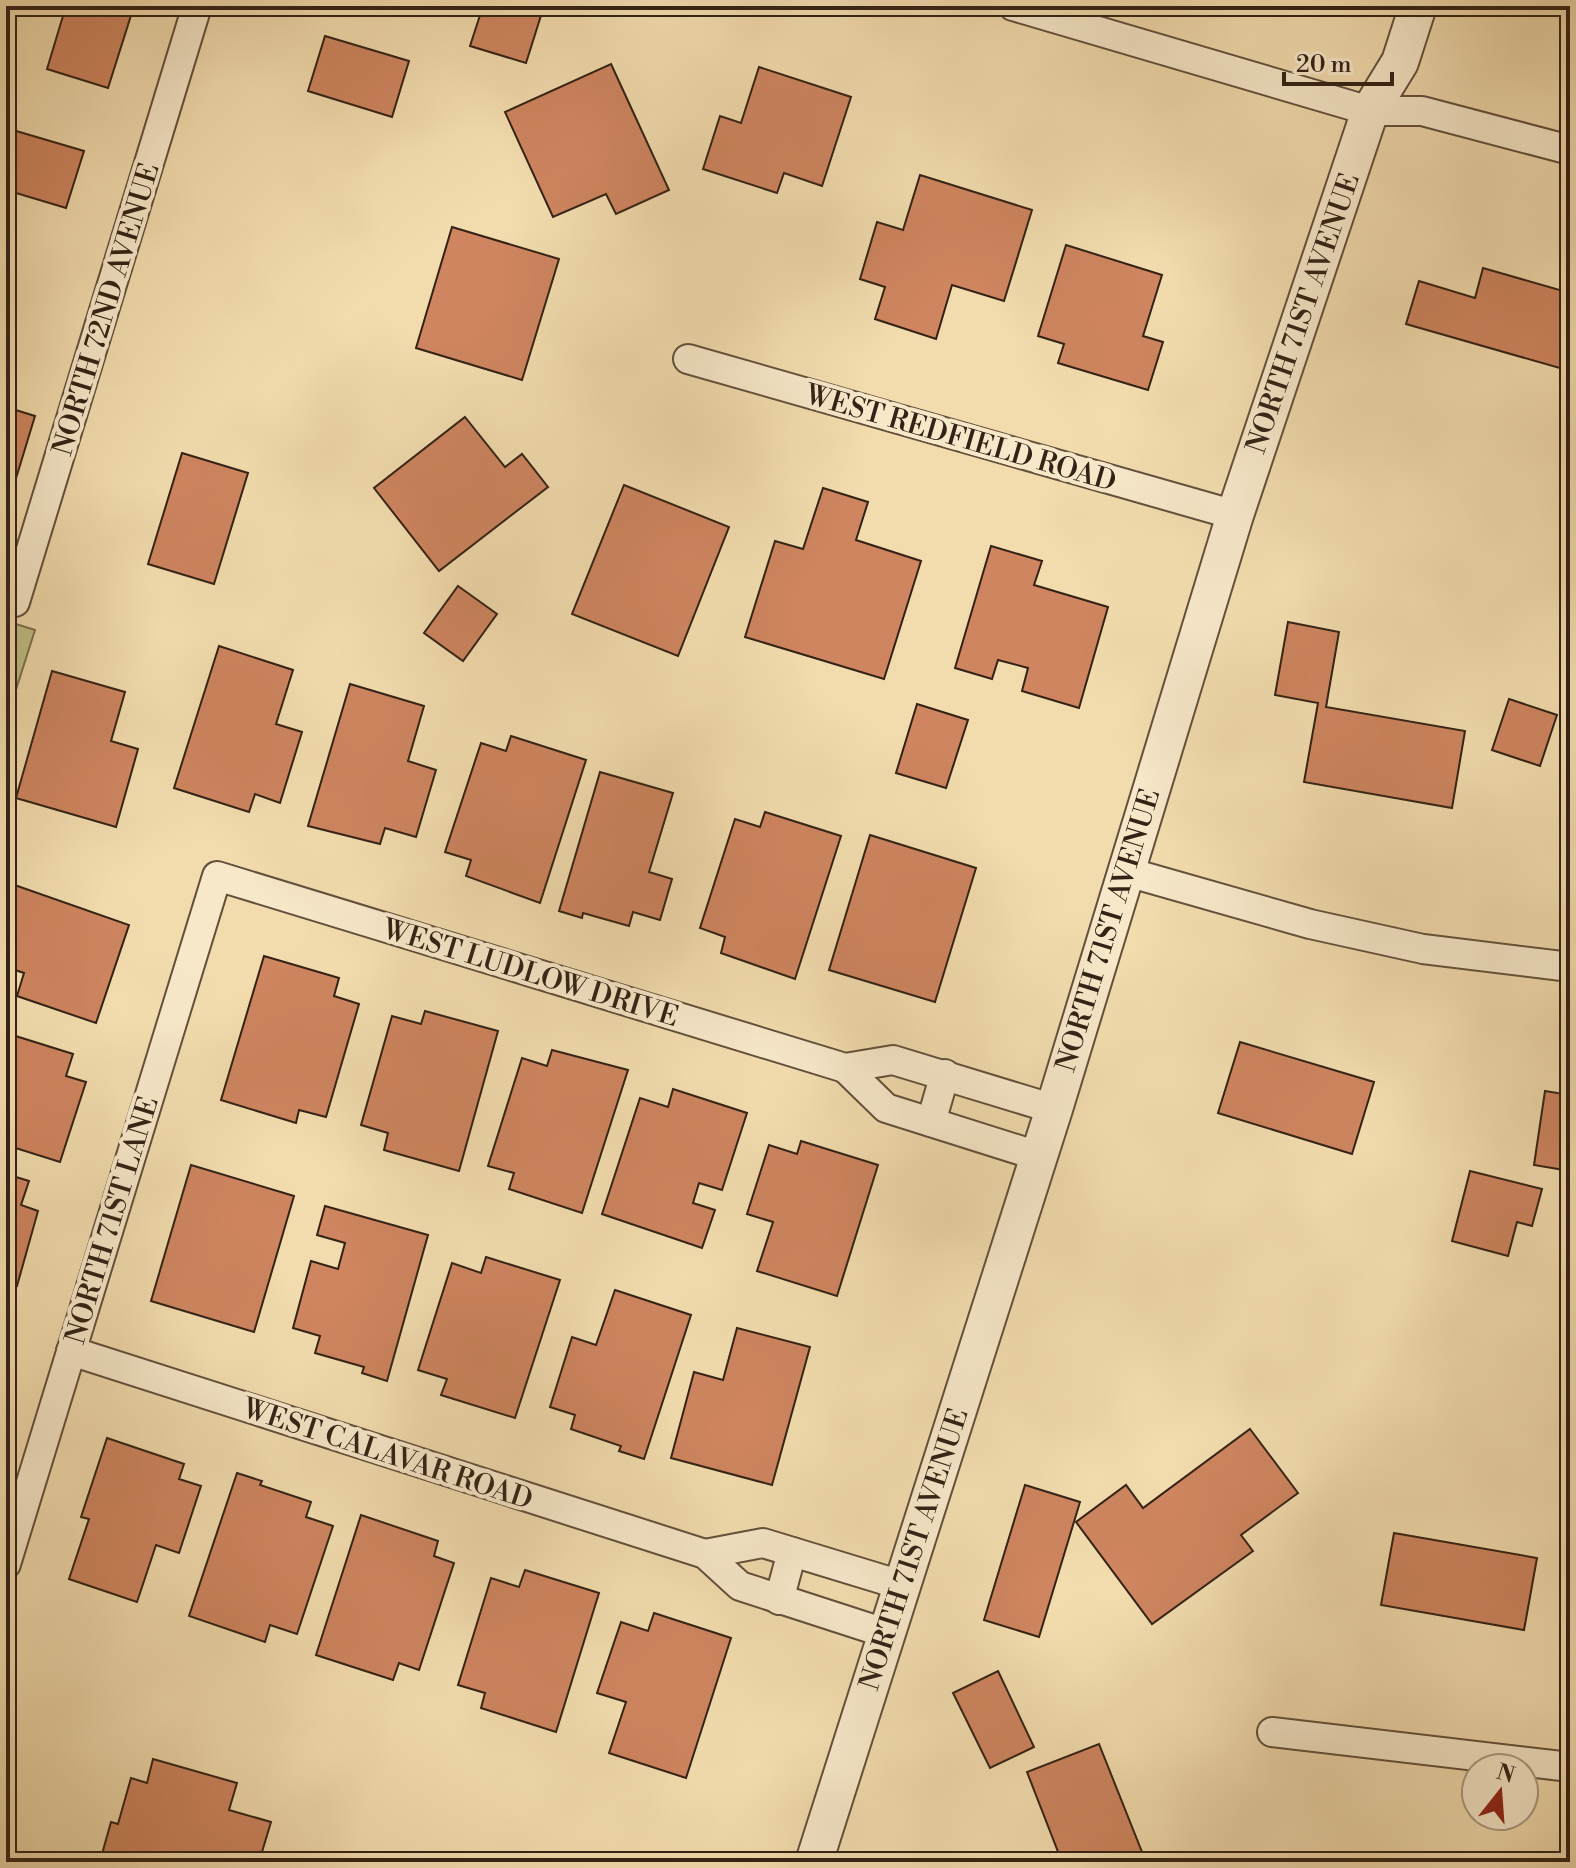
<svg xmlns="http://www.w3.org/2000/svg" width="1576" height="1868" font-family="'Libre Bodoni',serif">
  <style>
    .green { fill: #c0bf86; stroke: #7a704e; stroke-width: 2 }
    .building { fill: #ce8560; stroke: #332215; stroke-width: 2 }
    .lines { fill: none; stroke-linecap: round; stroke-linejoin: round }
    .minor-casing { stroke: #63503b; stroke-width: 32 }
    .tertiary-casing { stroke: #63503b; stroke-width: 40 }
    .minor { stroke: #f7e8ca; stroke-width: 28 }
    .tertiary { stroke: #f7e8ca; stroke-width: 36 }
    .labels { text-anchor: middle; stroke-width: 8; stroke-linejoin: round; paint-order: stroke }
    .street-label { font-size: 28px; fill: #332215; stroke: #f7e8ca }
  </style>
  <rect width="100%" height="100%" fill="#f2dcae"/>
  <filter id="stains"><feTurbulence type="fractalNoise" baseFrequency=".0025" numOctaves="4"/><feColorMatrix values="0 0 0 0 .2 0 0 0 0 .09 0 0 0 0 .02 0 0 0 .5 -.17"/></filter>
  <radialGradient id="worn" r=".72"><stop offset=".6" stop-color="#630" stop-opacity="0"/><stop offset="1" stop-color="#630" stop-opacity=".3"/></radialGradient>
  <!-- green -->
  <polygon class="green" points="6,621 35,630 6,721"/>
  <!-- building -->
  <g class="building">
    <polygon points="66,6 134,6 108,88 47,69"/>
    <polygon points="483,6 544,6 526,63 470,46"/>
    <polygon points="325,36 409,61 392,117 308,91"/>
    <polygon points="611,64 669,190 616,214 606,194 553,217 505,112"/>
    <polygon points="759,67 851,97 822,186 784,173 777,193 703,169 720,116 741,123"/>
    <polygon points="6,128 84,151 66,208 6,190"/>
    <polygon points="920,175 1032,210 1004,301 952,285 936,339 875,319 885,287 860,279 877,222 903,230"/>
    <polygon points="452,227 559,259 522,380 416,348"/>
    <polygon points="1066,245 1162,275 1143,336 1163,342 1148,390 1058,363 1064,344 1038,336"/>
    <polygon points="1483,268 1570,293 1570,371 1406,324 1419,281 1475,298"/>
    <polygon points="6,407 35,416 14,485 6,483"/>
    <polygon points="465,417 505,467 522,454 548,487 439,571 374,488"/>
    <polygon points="182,453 248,473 214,584 148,564"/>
    <polygon points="624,485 729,527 678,656 572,614"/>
    <polygon points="823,488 868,502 856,540 921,561 884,679 745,637 775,541 803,549"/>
    <polygon points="991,546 1042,561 1034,585 1108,607 1079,708 1022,691 1028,668 998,660 992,679 955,668"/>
    <polygon points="458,586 497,614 463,661 424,633"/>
    <polygon points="1288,622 1339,632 1326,707 1465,731 1452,808 1304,782 1318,703 1275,695"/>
    <polygon points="219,646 293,670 276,724 302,732 280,803 255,794 249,812 174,788"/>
    <polygon points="52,671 125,692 111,741 138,749 116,827 16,798"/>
    <polygon points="350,684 424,706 408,761 436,770 416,837 385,828 380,844 308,826"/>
    <polygon points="1509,699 1557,715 1540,766 1492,750"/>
    <polygon points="917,704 968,720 946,788 896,773"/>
    <polygon points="511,736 586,760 540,903 466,876 471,860 445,852 481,743 506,751"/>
    <polygon points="600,772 673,793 649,872 672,879 660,920 633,912 629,926 583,913 582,918 559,911"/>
    <polygon points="765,812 841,836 795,979 721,953 725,937 700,928 735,819 760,827"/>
    <polygon points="870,835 976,868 935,1002 829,970"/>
    <polygon points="6,882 129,925 96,1023 17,996 24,973 6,967"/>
    <polygon points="264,956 339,978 334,996 359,1004 326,1117 299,1110 296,1123 221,1100"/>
    <polygon points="425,1011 498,1031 459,1171 384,1150 388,1133 361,1125 392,1016 421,1024"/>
    <polygon points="6,1033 73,1054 66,1076 86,1082 60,1162 6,1145"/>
    <polygon points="1240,1042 1374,1082 1352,1154 1218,1113"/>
    <polygon points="552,1050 628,1070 582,1213 509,1189 514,1173 488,1166 522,1058 547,1066"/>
    <polygon points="673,1089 747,1113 722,1190 699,1183 693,1203 715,1210 702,1248 602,1214 640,1098 668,1107"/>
    <polygon points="1545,1091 1570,1095 1570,1171 1534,1165"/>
    <polygon points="801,1141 878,1165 837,1296 757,1271 773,1222 747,1214 769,1145 797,1154"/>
    <polygon points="191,1165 294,1196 254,1332 151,1301"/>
    <polygon points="1470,1171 1542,1189 1532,1226 1517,1222 1508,1256 1452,1241"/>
    <polygon points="6,1174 29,1181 21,1205 38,1211 17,1286 6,1283"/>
    <polygon points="325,1206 428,1235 387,1381 362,1373 364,1367 315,1353 320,1336 293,1328 311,1261 338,1269 345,1243 317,1235"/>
    <polygon points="486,1257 560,1280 515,1418 441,1395 447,1379 418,1370 452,1263 481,1273"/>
    <polygon points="615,1290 691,1315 644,1459 619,1451 621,1446 571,1429 575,1415 550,1407 572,1337 596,1345"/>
    <polygon points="737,1328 810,1347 772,1485 671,1458 694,1372 723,1380"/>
    <polygon points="1250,1429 1298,1493 1241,1535 1253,1551 1152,1624 1076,1522 1126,1485 1143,1508"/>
    <polygon points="107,1438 184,1464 179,1479 201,1486 179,1553 156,1545 137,1602 69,1579 89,1519 81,1517"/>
    <polygon points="237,1473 262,1481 260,1485 311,1502 306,1517 333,1526 297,1634 270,1625 265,1642 189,1616"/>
    <polygon points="1025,1485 1080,1502 1039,1637 984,1620"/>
    <polygon points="361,1515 438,1541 434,1556 454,1563 419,1670 399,1663 393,1680 316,1655"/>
    <polygon points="1394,1533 1537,1558 1524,1630 1381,1605"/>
    <polygon points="525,1570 599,1593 556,1732 481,1708 485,1693 458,1685 491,1578 519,1587"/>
    <polygon points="654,1613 731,1638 686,1778 609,1753 626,1702 597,1693 621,1622 648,1631"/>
    <polygon points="998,1671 1034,1747 990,1768 953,1693"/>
    <polygon points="1099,1744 1146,1862 1062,1862 1027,1772"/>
    <polygon points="153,1759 237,1783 229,1810 271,1822 259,1862 131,1862 102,1854 111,1822 118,1824 131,1778 147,1783"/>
    <polygon points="1258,1853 1300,1860 1300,1862 1257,1862"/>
  </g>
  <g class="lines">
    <defs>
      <g id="minor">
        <polyline points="1013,6 1370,111 1422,111 1570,150"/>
        <polyline points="688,359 1235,515"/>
        <polyline points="6,600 15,602 197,6"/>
        <polyline points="1124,871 1310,924 1423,949 1570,967"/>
        <polyline points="845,1068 886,1108 1038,1156"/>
        <polyline points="931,1122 945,1074"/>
        <polyline points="71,1351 705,1554 740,1586 885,1633"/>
        <polyline points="705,1554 763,1543 901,1585"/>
        <polyline points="6,1564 217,876 845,1068 893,1060 1054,1109"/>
        <polyline points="779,1600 792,1552"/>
        <polyline points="1272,1732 1570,1767"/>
      </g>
      <polyline id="tertiary" points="814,1862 1054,1109 1235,515 1370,111 1400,62 1418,6"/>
    </defs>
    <!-- minor casing -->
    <use href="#minor" class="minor-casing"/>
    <!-- tertiary casing -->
    <use href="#tertiary" class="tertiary-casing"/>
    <!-- minor -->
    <use href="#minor" class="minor"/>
    <!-- tertiary -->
    <use href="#tertiary" class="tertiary"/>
  </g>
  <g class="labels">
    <!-- street labels -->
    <g class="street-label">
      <text transform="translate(105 309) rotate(-73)" y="10">NORTH 72ND AVENUE</text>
      <text transform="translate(1302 313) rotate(-71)" y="10">NORTH 71ST AVENUE</text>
      <text transform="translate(961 437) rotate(16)" y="10">WEST REDFIELD ROAD</text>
      <text transform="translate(1107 930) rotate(-73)" y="10">NORTH 71ST AVENUE</text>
      <text transform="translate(531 972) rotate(17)" y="10">WEST LUDLOW DRIVE</text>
      <text transform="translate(111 1220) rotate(-73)" y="10">NORTH 71ST LANE</text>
      <text transform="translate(388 1453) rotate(18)" y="10">WEST CALAVAR ROAD</text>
      <text transform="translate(913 1549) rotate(-72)" y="10">NORTH 71ST AVENUE</text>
    </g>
  </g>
  <!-- margin -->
  <rect width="1576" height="1868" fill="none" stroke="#f2dcae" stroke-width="32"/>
  <rect x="8" y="8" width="1560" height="1852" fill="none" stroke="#332215" stroke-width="4"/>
  <rect x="16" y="16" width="1544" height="1836" fill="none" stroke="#332215" stroke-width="2"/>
  <!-- north arrow -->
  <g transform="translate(1500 1792) rotate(17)"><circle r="38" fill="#f7e8ca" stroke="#a99982" stroke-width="2"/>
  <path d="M0-6L14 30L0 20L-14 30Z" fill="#8f2418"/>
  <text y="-12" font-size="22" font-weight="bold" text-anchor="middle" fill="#332215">N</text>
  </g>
  <!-- scale -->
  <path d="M1284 72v12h108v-12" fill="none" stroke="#332215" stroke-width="4"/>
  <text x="1296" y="72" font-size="24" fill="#332215" stroke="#f7e8ca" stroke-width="6" paint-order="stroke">20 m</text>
  <rect width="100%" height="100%" filter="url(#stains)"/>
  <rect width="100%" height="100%" fill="url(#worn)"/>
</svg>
